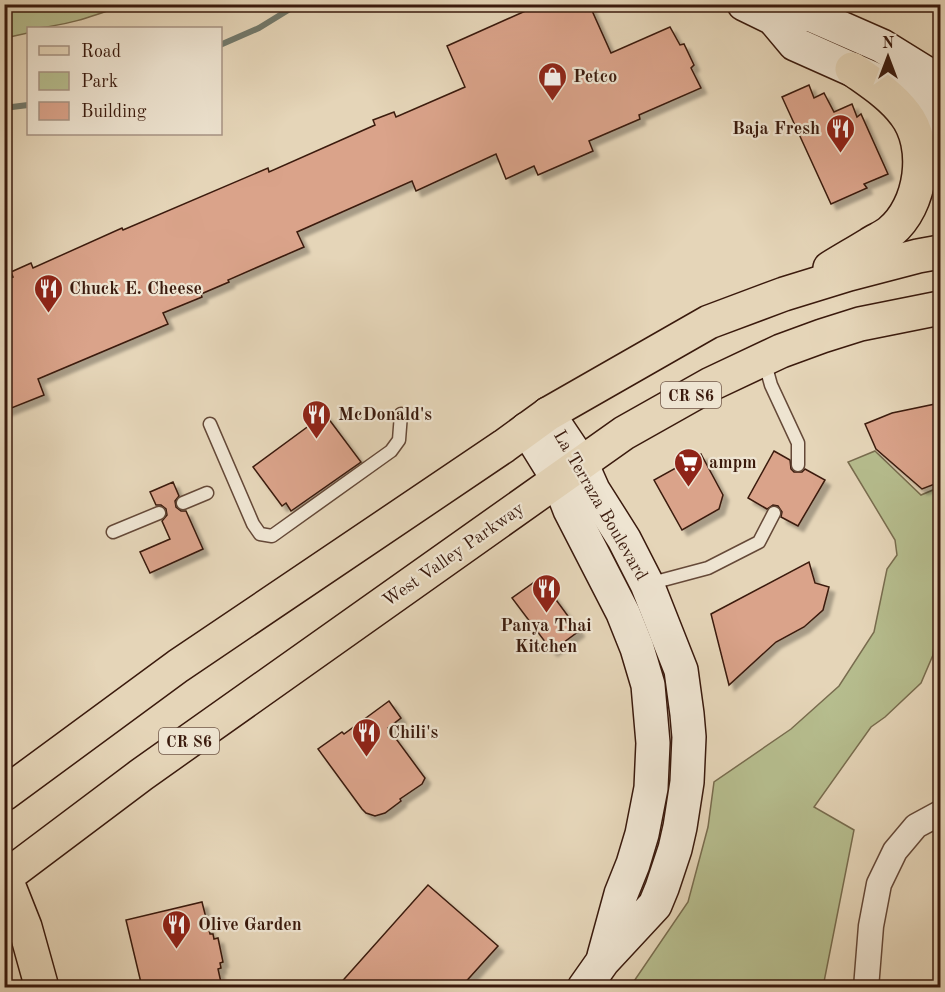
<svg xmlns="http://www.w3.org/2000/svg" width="945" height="992" font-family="'Old Standard TT',serif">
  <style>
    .green { fill: #b6bd8e; stroke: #786c4e; stroke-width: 1.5 }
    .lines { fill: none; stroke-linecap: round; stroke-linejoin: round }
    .stream { stroke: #72796b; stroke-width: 6 }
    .building { fill: #daa38a; stroke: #3a1a0d; stroke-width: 1.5; filter: url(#shadow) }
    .lane-casing { stroke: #654938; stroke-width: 15 }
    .street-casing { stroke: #654938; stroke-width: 27 }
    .secondary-casing { stroke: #3a1a0d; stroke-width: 36 }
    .primary-casing { stroke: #3a1a0d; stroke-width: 36 }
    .highway-casing { stroke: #3a1a0d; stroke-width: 36 }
    .lane { stroke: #eee4d1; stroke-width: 12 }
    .street { stroke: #eee4d1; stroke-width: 24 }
    .secondary { stroke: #eee4d1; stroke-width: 33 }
    .primary { stroke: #e5d5b8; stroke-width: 33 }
    .highway { stroke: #e5d5b8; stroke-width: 33 }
    .labels { text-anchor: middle; stroke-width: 4.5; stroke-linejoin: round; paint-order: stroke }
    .shield { fill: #eee4d1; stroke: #705748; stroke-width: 1.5 }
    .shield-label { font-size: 16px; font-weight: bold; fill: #3a1a0d }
    .poi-label { font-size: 18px; font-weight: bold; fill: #3a1a0d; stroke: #eee4d1; text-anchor: start }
    .street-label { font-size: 18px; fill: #3a1a0d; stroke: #eee4d1 }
  </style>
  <defs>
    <filter id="shadow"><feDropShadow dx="5.5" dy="5.5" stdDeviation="1.5" flood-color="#0004"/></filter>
  </defs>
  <rect width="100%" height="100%" fill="#e5d5b8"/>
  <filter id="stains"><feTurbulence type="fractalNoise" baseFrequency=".00333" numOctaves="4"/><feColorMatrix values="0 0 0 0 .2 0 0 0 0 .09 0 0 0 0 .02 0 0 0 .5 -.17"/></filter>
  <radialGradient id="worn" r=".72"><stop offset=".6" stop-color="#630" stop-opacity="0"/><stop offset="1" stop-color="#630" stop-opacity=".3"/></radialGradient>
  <!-- green -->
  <g class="green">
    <path d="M4,5L5,4L124,5C94,16 61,28 28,28V33L5,38Z"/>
    <polygon points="875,451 921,495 940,487 940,585 933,655 921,683 885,717 871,727 814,807 854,830 823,987 630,987 688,902 708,827 714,782 791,729 839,686 874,632 887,569 897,555 895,540 848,462"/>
  </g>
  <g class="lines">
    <!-- stream -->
    <g class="stream">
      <polyline points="220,45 259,28 298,4"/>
      <polyline points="4,108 28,105"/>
    </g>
  </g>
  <!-- building -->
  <g class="building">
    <polygon points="541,4 589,4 611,53 670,27 680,45 684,44 694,65 691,68 701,88 639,115 640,119 589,141 593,151 538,175 534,166 506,179 496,154 416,191 412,181 297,232 304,247 228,280 229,282 201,294 202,297 163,313 168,324 38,379 44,395 4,411 4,280 13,277 11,272 31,263 33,268 122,228 123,230 268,168 269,172 375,125 373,120 394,112 396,117 465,87 447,46"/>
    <polygon points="809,85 814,98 824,93 834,112 852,104 857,117 861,114 888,174 864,184 867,188 831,204 782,97"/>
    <polygon points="940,403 940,482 922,489 876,449 865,424 892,413"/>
    <polygon points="325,414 361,462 291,511 286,503 282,506 253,467"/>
    <polygon points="774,451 790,460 791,469 794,472 802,472 805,469 825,480 798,526 781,517 782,512 778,506 773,505 767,509 748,498"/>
    <polygon points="701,454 723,495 719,509 682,530 654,480"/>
    <polygon points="173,482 179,496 175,501 176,507 181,511 186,511 203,549 150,573 140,552 170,539 162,521 167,515 166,509 161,505 156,505 150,492"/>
    <polygon points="809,562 815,583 829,587 823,610 804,627 776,642 729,685 711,614"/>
    <polygon points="540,578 579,631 552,651 512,598"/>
    <polygon points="389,701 401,718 388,728 425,778 422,784 400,799 401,801 385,813 375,816 366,813 362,809 318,749 342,732 344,734"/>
    <polygon points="428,885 498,946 461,987 337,987"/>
    <polygon points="202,902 210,934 213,934 214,939 218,938 223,962 220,963 221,968 218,969 222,987 142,987 126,920"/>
  </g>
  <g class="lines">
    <defs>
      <g id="lane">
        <polyline points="764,360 771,385 798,443 798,465"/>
        <polyline points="210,424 253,524 260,534 272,536 391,451 399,440 401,414"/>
        <polyline points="183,503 207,493"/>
        <polyline points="113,532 159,513"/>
        <polyline points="648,584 708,568 759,542 774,513"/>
      </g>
      <polyline id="street" points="866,988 871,926 879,884 895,851 916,826 940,813"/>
      <g id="secondary">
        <polyline points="744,4 773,18 795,44 887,85 907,98 923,113 940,134"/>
        <polyline points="773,18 809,14 882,46 924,72 940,88"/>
        <polyline points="548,414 581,463 593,490 624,539 647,584 681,670 687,714 689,737 687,782 680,827 675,849 662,888 655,905 603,961 584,988"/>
        <polyline points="527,429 558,479 570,510 623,613 637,648 648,685 653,743 651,788 642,834 633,864 621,894 604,956"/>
      </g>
      <g id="primary">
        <path d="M830,268C843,260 857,252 870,244C876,240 884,237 890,232C922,206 930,146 905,114C891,95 870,82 852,69"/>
        <polyline points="4,794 178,666 504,446 548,414 709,322 784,294 849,274 918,256 940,252"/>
        <polyline points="4,878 141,775 624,433 711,384 781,351 822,336 860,324 940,308"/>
      </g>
      <polyline id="highway" points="4,874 25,927 42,988"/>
    </defs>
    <!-- lane casing -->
    <use href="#lane" class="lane-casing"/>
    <!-- street casing -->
    <use href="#street" class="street-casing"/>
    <!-- secondary casing -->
    <use href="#secondary" class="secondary-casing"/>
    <!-- primary casing -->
    <use href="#primary" class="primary-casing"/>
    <!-- highway casing -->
    <use href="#highway" class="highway-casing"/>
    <!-- lane -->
    <use href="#lane" class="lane"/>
    <!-- street -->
    <use href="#street" class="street"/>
    <!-- secondary -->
    <use href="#secondary" class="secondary"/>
    <!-- primary -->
    <use href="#primary" class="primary"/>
    <!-- highway -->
    <use href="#highway" class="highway"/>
  </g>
  <!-- icons -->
  <defs>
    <symbol id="shop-pin" viewBox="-11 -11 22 30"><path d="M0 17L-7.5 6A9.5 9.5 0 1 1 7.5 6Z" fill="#8f2418" stroke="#eee4d1"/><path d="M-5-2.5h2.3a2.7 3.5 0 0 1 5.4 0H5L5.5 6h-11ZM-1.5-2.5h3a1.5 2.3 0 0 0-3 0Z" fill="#fff"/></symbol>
    <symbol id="restaurant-pin" viewBox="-11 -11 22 30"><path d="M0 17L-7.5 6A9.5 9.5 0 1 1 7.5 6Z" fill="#8f2418" stroke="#eee4d1"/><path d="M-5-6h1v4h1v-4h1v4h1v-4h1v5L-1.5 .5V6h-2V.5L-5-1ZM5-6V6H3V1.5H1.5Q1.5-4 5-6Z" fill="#fff"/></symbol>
    <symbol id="supermarket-pin" viewBox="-11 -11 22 30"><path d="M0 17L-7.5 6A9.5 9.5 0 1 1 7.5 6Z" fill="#8f2418" stroke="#eee4d1"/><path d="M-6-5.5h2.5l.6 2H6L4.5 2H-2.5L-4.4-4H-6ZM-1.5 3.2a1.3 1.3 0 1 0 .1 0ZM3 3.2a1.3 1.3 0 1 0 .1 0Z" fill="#fff"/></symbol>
  </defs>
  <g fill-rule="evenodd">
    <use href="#shop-pin" x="536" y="60" width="33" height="45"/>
    <use href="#restaurant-pin" x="824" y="112" width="33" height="45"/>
    <use href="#restaurant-pin" x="32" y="272" width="33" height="45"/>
    <use href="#restaurant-pin" x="300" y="398" width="33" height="45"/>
    <use href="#supermarket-pin" x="672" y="446" width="33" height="45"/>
    <use href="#restaurant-pin" x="530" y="572" width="33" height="45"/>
    <use href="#restaurant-pin" x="350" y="716" width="33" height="45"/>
    <use href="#restaurant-pin" x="160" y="908" width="33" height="45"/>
  </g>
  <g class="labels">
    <!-- shield labels -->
    <g class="shield">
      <rect x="661" y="382" width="60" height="26" rx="4.5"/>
      <rect x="159" y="728" width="60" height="26" rx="4.5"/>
    </g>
    <g class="shield-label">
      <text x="691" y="401">CR S6</text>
      <text x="189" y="747">CR S6</text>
    </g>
    <!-- poi labels -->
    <g class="poi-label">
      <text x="573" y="82">Petco</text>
      <text x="820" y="134" text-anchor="end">Baja Fresh</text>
      <text x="69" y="294">Chuck E. Cheese</text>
      <text x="338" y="420">McDonald's</text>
      <text x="709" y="468">ampm</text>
      <text x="546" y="631" text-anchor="middle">Panya Thai<tspan x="546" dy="21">Kitchen</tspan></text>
      <text x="388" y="738">Chili's</text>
      <text x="198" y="930">Olive Garden</text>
    </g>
    <!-- street labels -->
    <g class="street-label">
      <text transform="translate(601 505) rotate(60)" y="6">La Terraza Boulevard</text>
      <text transform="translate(453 554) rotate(-35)" y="6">West Valley Parkway</text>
    </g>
  </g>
  <!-- margin -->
  <rect width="945" height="992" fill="none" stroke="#e5d5b8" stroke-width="24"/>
  <rect x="6" y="6" width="933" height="980" fill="none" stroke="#3a1a0d" stroke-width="3"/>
  <rect x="12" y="12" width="921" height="968" fill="none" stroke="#3a1a0d" stroke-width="1.5"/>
  <!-- legend -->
  <rect x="27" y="27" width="195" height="108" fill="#eee4d1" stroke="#a69383" stroke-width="1.5"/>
  <rect x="39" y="46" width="30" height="9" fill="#e5d5b8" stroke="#a69383" stroke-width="1.5"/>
  <text x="81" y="57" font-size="18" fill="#3a1a0d">Road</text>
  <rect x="39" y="72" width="30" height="18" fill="#b6bd8e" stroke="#a69383" stroke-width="1.5"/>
  <text x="81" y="87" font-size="18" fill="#3a1a0d">Park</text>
  <rect x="39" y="102" width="30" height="18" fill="#daa38a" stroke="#a69383" stroke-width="1.5"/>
  <text x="81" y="117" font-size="18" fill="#3a1a0d">Building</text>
  <!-- north arrow -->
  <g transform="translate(888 57)" stroke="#eee4d1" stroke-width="4.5" paint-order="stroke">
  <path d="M0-4.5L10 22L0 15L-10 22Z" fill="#3a1a0d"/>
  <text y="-9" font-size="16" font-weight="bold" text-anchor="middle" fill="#3a1a0d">N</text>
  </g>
  <rect width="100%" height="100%" filter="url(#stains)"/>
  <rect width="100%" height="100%" fill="url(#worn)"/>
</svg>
